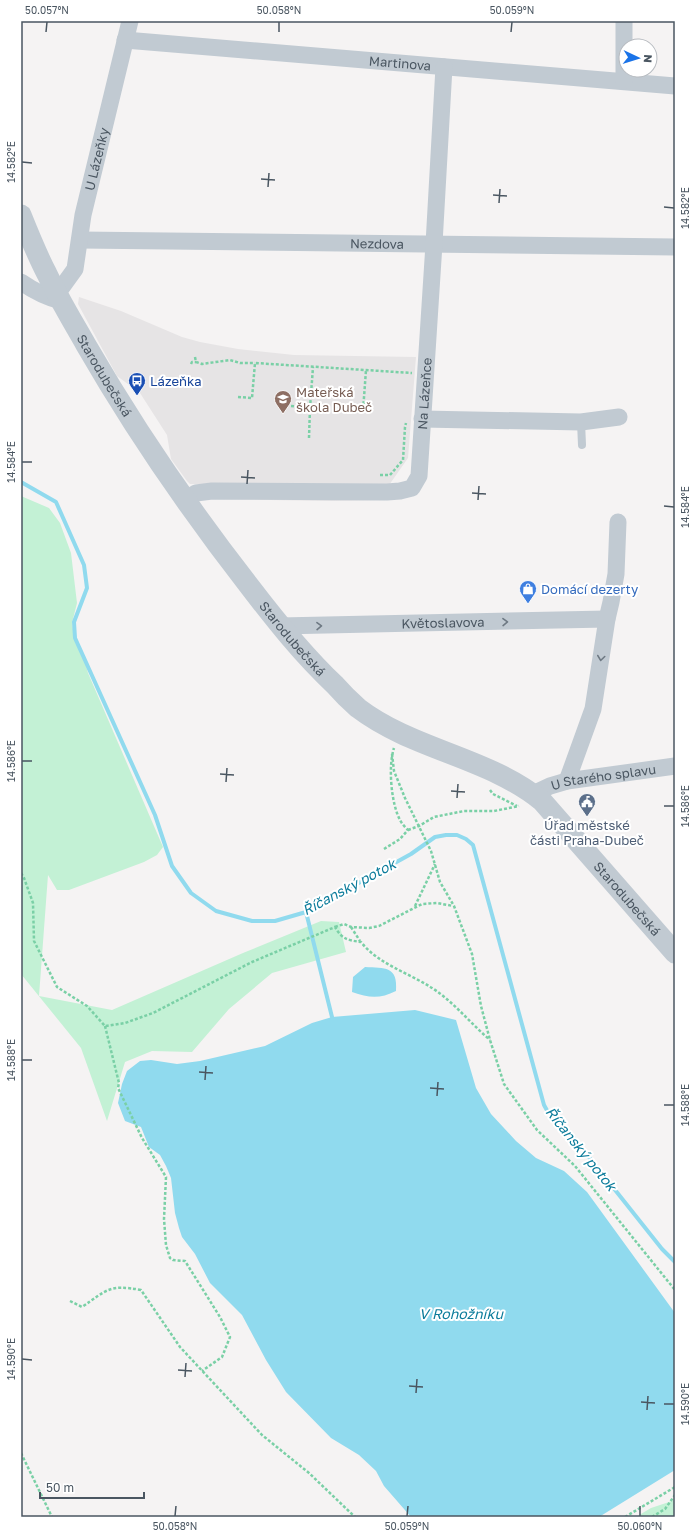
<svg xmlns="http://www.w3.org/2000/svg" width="696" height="1538" font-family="'Golos Text',sans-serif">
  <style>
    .education { fill: #e6e4e5 }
    .green { fill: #c3f1d5 }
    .water { fill: #90daee }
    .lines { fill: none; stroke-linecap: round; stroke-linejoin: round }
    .stream { stroke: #90daee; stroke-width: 4 }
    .path { stroke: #7ad0a6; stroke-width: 2.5; stroke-dasharray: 3 2; stroke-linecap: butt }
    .service { stroke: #c1cad2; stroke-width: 8 }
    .minor { stroke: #c1cad2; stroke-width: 17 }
    .tertiary { stroke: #c1cad2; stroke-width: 21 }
    .oneway { stroke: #6e7983 }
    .ticks { fill: none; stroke: #4a5661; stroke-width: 1.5 }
    .labels { text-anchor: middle; stroke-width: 4; stroke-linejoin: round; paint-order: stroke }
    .street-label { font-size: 13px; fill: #4a5661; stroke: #fff }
    .transit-label { font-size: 13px; fill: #164399; stroke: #fff; text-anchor: start }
    .education-label { font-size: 13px; fill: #785e54; stroke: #fff; text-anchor: start }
    .shop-label { font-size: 13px; fill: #366cbe; stroke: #fff; text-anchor: start }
    .service-label { font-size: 13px; fill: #4e5e75; stroke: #fff }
    .water-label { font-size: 14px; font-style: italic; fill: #0c7c9b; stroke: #fff }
    .neatline { fill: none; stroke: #4a5661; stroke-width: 1.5 }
    .ticks-label { font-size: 10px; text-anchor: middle; fill: #4a5661 }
  </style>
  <rect width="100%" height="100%" fill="#f5f3f3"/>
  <!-- education -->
  <polygon class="education" points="79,297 121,311 182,337 200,342 238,349 294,355 416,357 408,458 387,488 387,500 333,501 211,499 211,484 190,484 187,481 171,459 167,435 140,393 117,376 78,304"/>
  <!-- green -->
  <g class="green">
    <polygon points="21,496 49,508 60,523 71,553 77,603 72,623 74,635 82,650 88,673 163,847 157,855 144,862 69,890 57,890 48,875 39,996 112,1010 243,953 321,921 339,922 346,952 272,973 229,1009 192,1052 152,1051 125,1062 107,1121 81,1048 21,974"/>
    <polygon points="675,1500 675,1517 636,1517 651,1508"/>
  </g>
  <!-- water -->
  <g class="water">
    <path d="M365,967C385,968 398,966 396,991C380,999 369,998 352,992L353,977Z"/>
    <polygon points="415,1010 456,1020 476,1088 491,1114 516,1141 536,1158 564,1171 587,1192 675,1313 675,1470 599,1517 411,1517 384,1486 376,1471 359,1455 331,1438 286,1392 266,1360 242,1315 210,1283 195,1254 182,1237 179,1228 175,1213 171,1178 166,1166 160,1155 149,1147 141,1127 125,1121 118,1103 122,1084 127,1071 140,1061 151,1060 177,1064 200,1061 265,1046 312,1023 332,1017"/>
  </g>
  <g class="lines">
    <!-- stream -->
    <g class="stream">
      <polyline points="21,482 56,502 84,565 87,588 74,622 75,638 155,815 172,866 191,893 216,911 252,921 275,921 306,912 411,854 435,837 446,835 457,835 466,839 473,845 544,1105 549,1114 573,1137 662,1249 675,1262"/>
      <polyline points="306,912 332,1017"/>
    </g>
    <!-- path -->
    <g class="path">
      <polyline points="195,357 196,362 202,364 230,360 240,363 255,363"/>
      <polyline points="191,364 192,362 196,362"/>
      <polyline points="238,397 252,398 255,363 412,373"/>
      <polyline points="291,406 310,408"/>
      <polyline points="345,410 363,411 366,370"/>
      <polyline points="309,438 310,408 313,367"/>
      <polyline points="380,475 390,475 403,460 405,427 406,423"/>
      <polyline points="392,754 394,771 405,798 431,851 440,882 454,906 472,954 481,1006 490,1040 504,1084 537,1130 575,1166 675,1290"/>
      <polyline points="490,790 493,794 517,806"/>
      <polyline points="408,830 419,826 434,817 464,811 494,811 519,806"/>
      <path d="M384,849L400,839L408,830C405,827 402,824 400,820C391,803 388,766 394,748"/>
      <path d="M21,873L24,878L33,903L34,941L57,987L87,1006L105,1026L125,1023L153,1013L252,962L335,927C342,939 347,940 361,942C378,964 409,973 432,988C454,1002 470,1023 490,1040"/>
      <polyline points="415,906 435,864"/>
      <polyline points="335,927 344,924 351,927 369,928 379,926 422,904 437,903 453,906"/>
      <polyline points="351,927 360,941"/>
      <polyline points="105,1026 119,1083 118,1088 142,1138 166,1177 164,1219 166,1245 170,1258 173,1260 185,1261 220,1317 230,1337 222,1357 202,1371"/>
      <path d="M70,1301L82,1307C107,1290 109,1284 141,1290L180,1347L262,1435L309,1473L355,1517"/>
      <polyline points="21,1453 52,1517"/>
      <polyline points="625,1517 675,1487"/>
      <polyline points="652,1517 665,1509 675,1495"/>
    </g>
    <!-- service -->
    <polyline class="service" points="581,422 582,445"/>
    <!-- minor -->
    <g class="minor">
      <path id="s1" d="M125,40L675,86"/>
      <polyline points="624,81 624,21"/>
      <path id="s2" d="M80,240L675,247"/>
      <path d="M21,282C34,291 45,297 61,301"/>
      <path id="s3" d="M55,290L62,287L75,269L83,215L130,21"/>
      <polyline points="422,419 581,422 619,417"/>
      <path id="s4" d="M185,500L196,493L212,491L387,492L400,491L412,488L419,476L434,244L444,67"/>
      <path id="s5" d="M280,626L607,619"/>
      <polyline points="567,781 593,709 607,619 611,602 616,574 618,522"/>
      <path id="s6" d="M533,794L550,786L567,781L675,766"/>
    </g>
    <!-- tertiary -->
    <path class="tertiary" id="s7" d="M21,215C29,235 37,255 47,274C59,299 73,322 86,345C135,430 190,510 250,587C276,621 303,655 335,685C342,693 350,701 358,708C413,750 488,757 542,801L675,953"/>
  </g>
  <!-- one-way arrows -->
  <defs><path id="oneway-chevron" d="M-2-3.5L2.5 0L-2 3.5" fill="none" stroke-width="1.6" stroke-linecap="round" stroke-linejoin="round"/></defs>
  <g class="oneway">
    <use href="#oneway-chevron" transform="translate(505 622) rotate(-1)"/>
    <use href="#oneway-chevron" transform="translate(319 626) rotate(-1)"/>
    <use href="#oneway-chevron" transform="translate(601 658) rotate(98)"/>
  </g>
  <!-- ticks -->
  <path class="ticks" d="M46,32L47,22M279,32V22M511,32L512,22M22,162L32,163M261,179L275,180M268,187L269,173M493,195L507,196M499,203L500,189M664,207L674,208M22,462H32M241,477L255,478M247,484L248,470M472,493L486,494M478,500L479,486M664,506L674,507M22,761H32M220,774L234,775M226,782L227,768M451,791L465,792M457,798L458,784M664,806H674M22,1060H32M199,1072L213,1073M205,1080L206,1066M430,1088L444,1089M437,1096L438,1082M664,1105H674M22,1359L32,1360M178,1370L192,1371M185,1377L186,1363M409,1386L423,1387M416,1393L417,1379M641,1402L655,1403M664,1404H674M647,1410L648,1396M175,1516L176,1506M407,1516L408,1506M640,1516V1506"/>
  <!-- icons -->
  <defs>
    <symbol id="bus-pin" viewBox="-11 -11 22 30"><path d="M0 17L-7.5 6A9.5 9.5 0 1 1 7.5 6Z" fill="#1a4fb4" stroke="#fff"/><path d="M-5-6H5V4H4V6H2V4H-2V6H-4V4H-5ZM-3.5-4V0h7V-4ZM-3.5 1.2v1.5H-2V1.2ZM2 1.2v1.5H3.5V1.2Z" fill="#fff"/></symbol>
    <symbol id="school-pin" viewBox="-11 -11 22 30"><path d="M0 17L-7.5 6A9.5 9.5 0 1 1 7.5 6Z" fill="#8d6e63" stroke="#fff"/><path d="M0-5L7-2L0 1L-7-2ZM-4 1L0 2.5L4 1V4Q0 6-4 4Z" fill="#fff"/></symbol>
    <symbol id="shop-pin" viewBox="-11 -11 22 30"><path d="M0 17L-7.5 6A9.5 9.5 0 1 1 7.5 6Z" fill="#3f7fe0" stroke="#fff"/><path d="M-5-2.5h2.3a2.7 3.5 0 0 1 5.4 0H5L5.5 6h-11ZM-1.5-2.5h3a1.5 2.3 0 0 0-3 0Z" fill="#fff"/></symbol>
    <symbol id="civic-pin" viewBox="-11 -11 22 30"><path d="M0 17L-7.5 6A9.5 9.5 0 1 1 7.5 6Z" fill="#5c6f8a" stroke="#fff"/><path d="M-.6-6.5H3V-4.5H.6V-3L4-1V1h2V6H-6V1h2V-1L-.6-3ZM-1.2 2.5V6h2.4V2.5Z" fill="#fff"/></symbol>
  </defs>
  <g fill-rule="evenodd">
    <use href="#bus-pin" x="127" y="371" width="20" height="27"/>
    <use href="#school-pin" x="273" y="389" width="20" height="27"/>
    <use href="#shop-pin" x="518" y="579" width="20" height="27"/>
    <use href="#civic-pin" x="577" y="792" width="20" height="27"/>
  </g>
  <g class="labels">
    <!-- street labels -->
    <g class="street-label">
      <text dy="5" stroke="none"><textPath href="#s1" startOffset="276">Martinova</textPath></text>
      <text dy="5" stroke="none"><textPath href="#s3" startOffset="142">U Lázeňky</textPath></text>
      <text dy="5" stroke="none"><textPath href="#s2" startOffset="297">Nezdova</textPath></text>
      <text dy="5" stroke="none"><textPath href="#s7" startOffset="181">Starodubečská</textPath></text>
      <text dy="5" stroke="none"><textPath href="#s4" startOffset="326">Na Lázeňce</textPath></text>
      <text dy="5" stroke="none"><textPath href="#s5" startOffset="163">Květoslavova</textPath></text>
      <text dy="5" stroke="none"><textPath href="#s7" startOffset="505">Starodubečská</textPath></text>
      <text dy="5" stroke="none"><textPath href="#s6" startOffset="73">U Starého splavu</textPath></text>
      <text dy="5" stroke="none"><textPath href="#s7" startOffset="937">Starodubečská</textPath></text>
    </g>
    <!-- transit labels -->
    <g class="transit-label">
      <text x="150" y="386">Lázeňka</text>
    </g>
    <!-- education labels -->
    <g class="education-label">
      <text x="296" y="397">Mateřská<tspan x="296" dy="15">škola Dubeč</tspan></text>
    </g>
    <!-- shop labels -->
    <g class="shop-label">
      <text x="541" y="594">Domácí dezerty</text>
    </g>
    <!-- service labels -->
    <g class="service-label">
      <text x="587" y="830">Úřad městské<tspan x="587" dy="15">části Praha-Dubeč</tspan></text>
    </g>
    <!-- water labels -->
    <g class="water-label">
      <text transform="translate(349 887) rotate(-28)" y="5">Říčanský potok</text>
      <text transform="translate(581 1149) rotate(51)" y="5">Říčanský potok</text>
      <text x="461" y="1319">V Rohožníku</text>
    </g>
  </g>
  <!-- border -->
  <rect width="696" height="1538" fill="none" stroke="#ffffff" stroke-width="44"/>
  <!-- north arrow -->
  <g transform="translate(638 58) rotate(94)"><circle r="19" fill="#ffffff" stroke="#b7bbc0"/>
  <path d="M0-3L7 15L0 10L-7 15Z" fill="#1a73e8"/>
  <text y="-6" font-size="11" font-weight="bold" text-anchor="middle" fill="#4a5661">N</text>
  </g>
  <!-- scale -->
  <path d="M40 1492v6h104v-6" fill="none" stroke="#4a5661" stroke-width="2"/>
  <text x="46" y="1492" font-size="12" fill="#4a5661" stroke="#ffffff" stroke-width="3" paint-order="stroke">50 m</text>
  <rect x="22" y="22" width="652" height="1494" class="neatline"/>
  <g class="ticks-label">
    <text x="47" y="14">50.057°N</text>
    <text x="279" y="14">50.058°N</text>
    <text x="512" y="14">50.059°N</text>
    <text transform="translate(11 162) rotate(-90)" y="4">14.582°E</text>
    <text transform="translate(685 208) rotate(-90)" y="4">14.582°E</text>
    <text transform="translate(11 462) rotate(-90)" y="4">14.584°E</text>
    <text transform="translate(685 507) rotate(-90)" y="4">14.584°E</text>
    <text transform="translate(11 761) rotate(-90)" y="4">14.586°E</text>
    <text transform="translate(685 806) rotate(-90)" y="4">14.586°E</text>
    <text transform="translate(11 1060) rotate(-90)" y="4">14.588°E</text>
    <text transform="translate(685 1105) rotate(-90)" y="4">14.588°E</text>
    <text transform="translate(11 1359) rotate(-90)" y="4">14.590°E</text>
    <text transform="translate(685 1404) rotate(-90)" y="4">14.590°E</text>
    <text x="175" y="1530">50.058°N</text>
    <text x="407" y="1530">50.059°N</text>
    <text x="640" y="1530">50.060°N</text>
  </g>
</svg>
